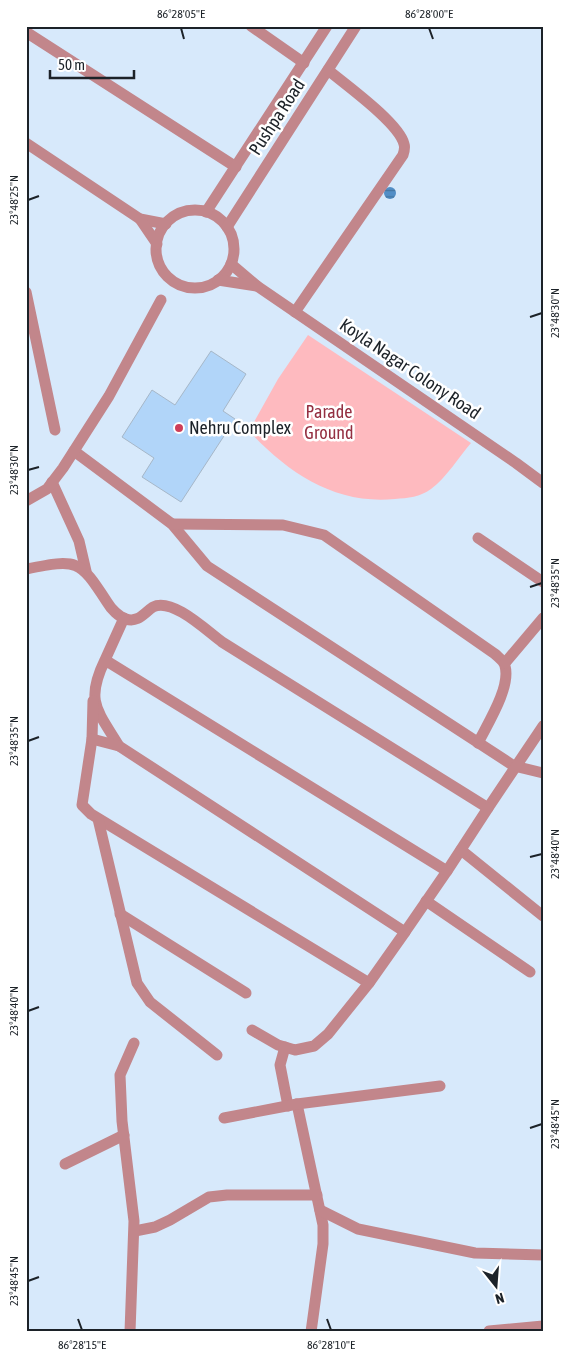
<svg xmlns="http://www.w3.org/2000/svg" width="569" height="1358" font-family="'Asap Condensed',sans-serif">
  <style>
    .park { fill: #febabf }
    .water { fill: url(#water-rules) }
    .building { fill: #b1d5f9; stroke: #a6b7c8 }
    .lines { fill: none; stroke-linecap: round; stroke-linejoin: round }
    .minor { stroke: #c2868b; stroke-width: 11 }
    .ticks { fill: none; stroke: #1c2228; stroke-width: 2 }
    .poi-dot { fill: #ce3e59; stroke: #fff; stroke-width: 2 }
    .labels { text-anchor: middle; stroke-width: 5; stroke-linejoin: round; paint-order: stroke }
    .street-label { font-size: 18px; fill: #1c2228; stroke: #fff }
    .park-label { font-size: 18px; fill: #942f41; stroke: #fff }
    .poi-label { font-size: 18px; fill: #1c2228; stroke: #fff; text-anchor: start }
    .neatline { fill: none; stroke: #1c2228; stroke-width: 2 }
    .ticks-label { font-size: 12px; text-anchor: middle; fill: #1c2228 }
  </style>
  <defs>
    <pattern id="water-rules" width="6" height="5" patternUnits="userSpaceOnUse" patternTransform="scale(1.25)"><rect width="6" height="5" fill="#528ec6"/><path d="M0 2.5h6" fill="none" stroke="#4374a1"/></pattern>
  </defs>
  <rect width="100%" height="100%" fill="#d7e9fb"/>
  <!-- park -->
  <path class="park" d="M308,335L471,443C459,457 446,478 431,489C420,497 408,498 395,499C335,505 288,473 249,431L278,379Z"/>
  <!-- water -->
  <circle class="water" cx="390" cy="193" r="6"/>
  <!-- building -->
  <polygon class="building" points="211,351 246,374 223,411 235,419 181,502 142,477 154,458 122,437 152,390 175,405"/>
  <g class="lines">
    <!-- minor -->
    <g class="minor">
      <polyline points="251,26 304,63"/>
      <polyline points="26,32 236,167"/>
      <polyline points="26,143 140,219 166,224"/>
      <circle cx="195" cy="249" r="39"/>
      <polyline points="206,212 327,26"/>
      <polyline points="140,219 157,244"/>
      <polyline points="227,227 356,26"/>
      <polyline points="231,264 257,286 516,463 543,483"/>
      <polyline points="218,280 257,286"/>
      <polyline points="26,292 55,430"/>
      <path d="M295,312L403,155C404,152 405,147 404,144C399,123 346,85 328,70"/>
      <polyline points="74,451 172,524 207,566 514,766 543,773"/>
      <polyline points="52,482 79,541 86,571"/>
      <polyline points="26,501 47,489 63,468 109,396 161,300"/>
      <path d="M172,524L283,525L324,535L495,654C499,658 504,661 505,666C511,687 488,723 478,743"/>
      <polyline points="478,538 543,582"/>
      <path d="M26,569C78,559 79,559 107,602C111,609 119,617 126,619C138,623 144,613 153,607C172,597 207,631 222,642L488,808L543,726"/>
      <path d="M105,660C85,701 97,710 119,746L405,932L447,871L105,660L124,618"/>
      <polyline points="505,663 543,618"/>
      <polyline points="93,701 92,739 82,805 91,814 369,983"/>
      <polyline points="92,739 119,746"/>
      <polyline points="98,819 137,983 150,1002 217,1055"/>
      <polyline points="461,850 543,916"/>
      <polyline points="447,871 488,808"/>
      <polyline points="426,901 530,972"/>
      <polyline points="120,914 246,993"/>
      <polyline points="252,1030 278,1045 295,1050 314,1046 328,1034 369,983 405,932"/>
      <polyline points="285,1047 280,1065 288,1106"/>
      <polyline points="297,1104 323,1225 323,1244 311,1332"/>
      <polyline points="224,1118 297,1104 440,1086"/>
      <polyline points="65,1164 124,1135"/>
      <polyline points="320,1210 358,1229 475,1253 543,1255"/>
      <polyline points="135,1231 155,1227 170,1220 209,1197 227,1195 317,1195"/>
      <polyline points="489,1331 543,1326"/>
      <polyline points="130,1332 134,1221 122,1121 120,1075 134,1043"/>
    </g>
  </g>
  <!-- ticks -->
  <path class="ticks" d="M181,28L184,39M429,28L433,39M28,200L39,196M530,317L542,313M28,470L39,467M530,587L542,583M28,741L39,737M530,857L542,854M28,1011L39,1007M530,1128L542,1124M28,1281L39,1277M78,1319L82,1330M327,1319L331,1330"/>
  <!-- markers -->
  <circle class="poi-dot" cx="179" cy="428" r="5"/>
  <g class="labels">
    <!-- street labels -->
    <g class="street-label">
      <text transform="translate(277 117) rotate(-57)" y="6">Pushpa Road</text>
      <text transform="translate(410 369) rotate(34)" y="6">Koyla Nagar Colony Road</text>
    </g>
    <!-- park labels -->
    <g class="park-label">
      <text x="329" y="418">Parade<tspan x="329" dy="21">Ground</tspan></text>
    </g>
    <!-- poi labels -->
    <g class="poi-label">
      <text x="189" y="434">Nehru Complex</text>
    </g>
  </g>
  <!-- border -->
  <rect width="569" height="1358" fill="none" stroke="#ffffff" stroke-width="55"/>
  <!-- north arrow -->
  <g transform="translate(496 1286) rotate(163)" stroke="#ffffff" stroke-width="4" paint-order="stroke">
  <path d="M0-4L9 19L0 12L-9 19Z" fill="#1c2228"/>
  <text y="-8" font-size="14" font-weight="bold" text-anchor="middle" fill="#1c2228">N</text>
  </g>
  <!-- scale -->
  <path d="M50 70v8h84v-8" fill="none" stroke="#1c2228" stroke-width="2.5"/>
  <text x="58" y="70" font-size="15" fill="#1c2228" stroke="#ffffff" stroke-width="4" paint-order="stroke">50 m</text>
  <rect x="28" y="28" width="514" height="1302" class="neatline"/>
  <g class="ticks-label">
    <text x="181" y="18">86°28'05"E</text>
    <text x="429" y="18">86°28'00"E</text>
    <text transform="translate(14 200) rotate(-90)" y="4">23°48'25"N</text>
    <text transform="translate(555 313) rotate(-90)" y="4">23°48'30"N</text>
    <text transform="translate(14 470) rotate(-90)" y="4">23°48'30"N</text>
    <text transform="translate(555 583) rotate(-90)" y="4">23°48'35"N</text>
    <text transform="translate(14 741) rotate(-90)" y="4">23°48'35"N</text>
    <text transform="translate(555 854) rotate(-90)" y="4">23°48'40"N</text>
    <text transform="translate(14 1011) rotate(-90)" y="4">23°48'40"N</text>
    <text transform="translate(555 1124) rotate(-90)" y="4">23°48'45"N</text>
    <text transform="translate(14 1281) rotate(-90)" y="4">23°48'45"N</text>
    <text x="82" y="1349">86°28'15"E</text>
    <text x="331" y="1349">86°28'10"E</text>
  </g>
</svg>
